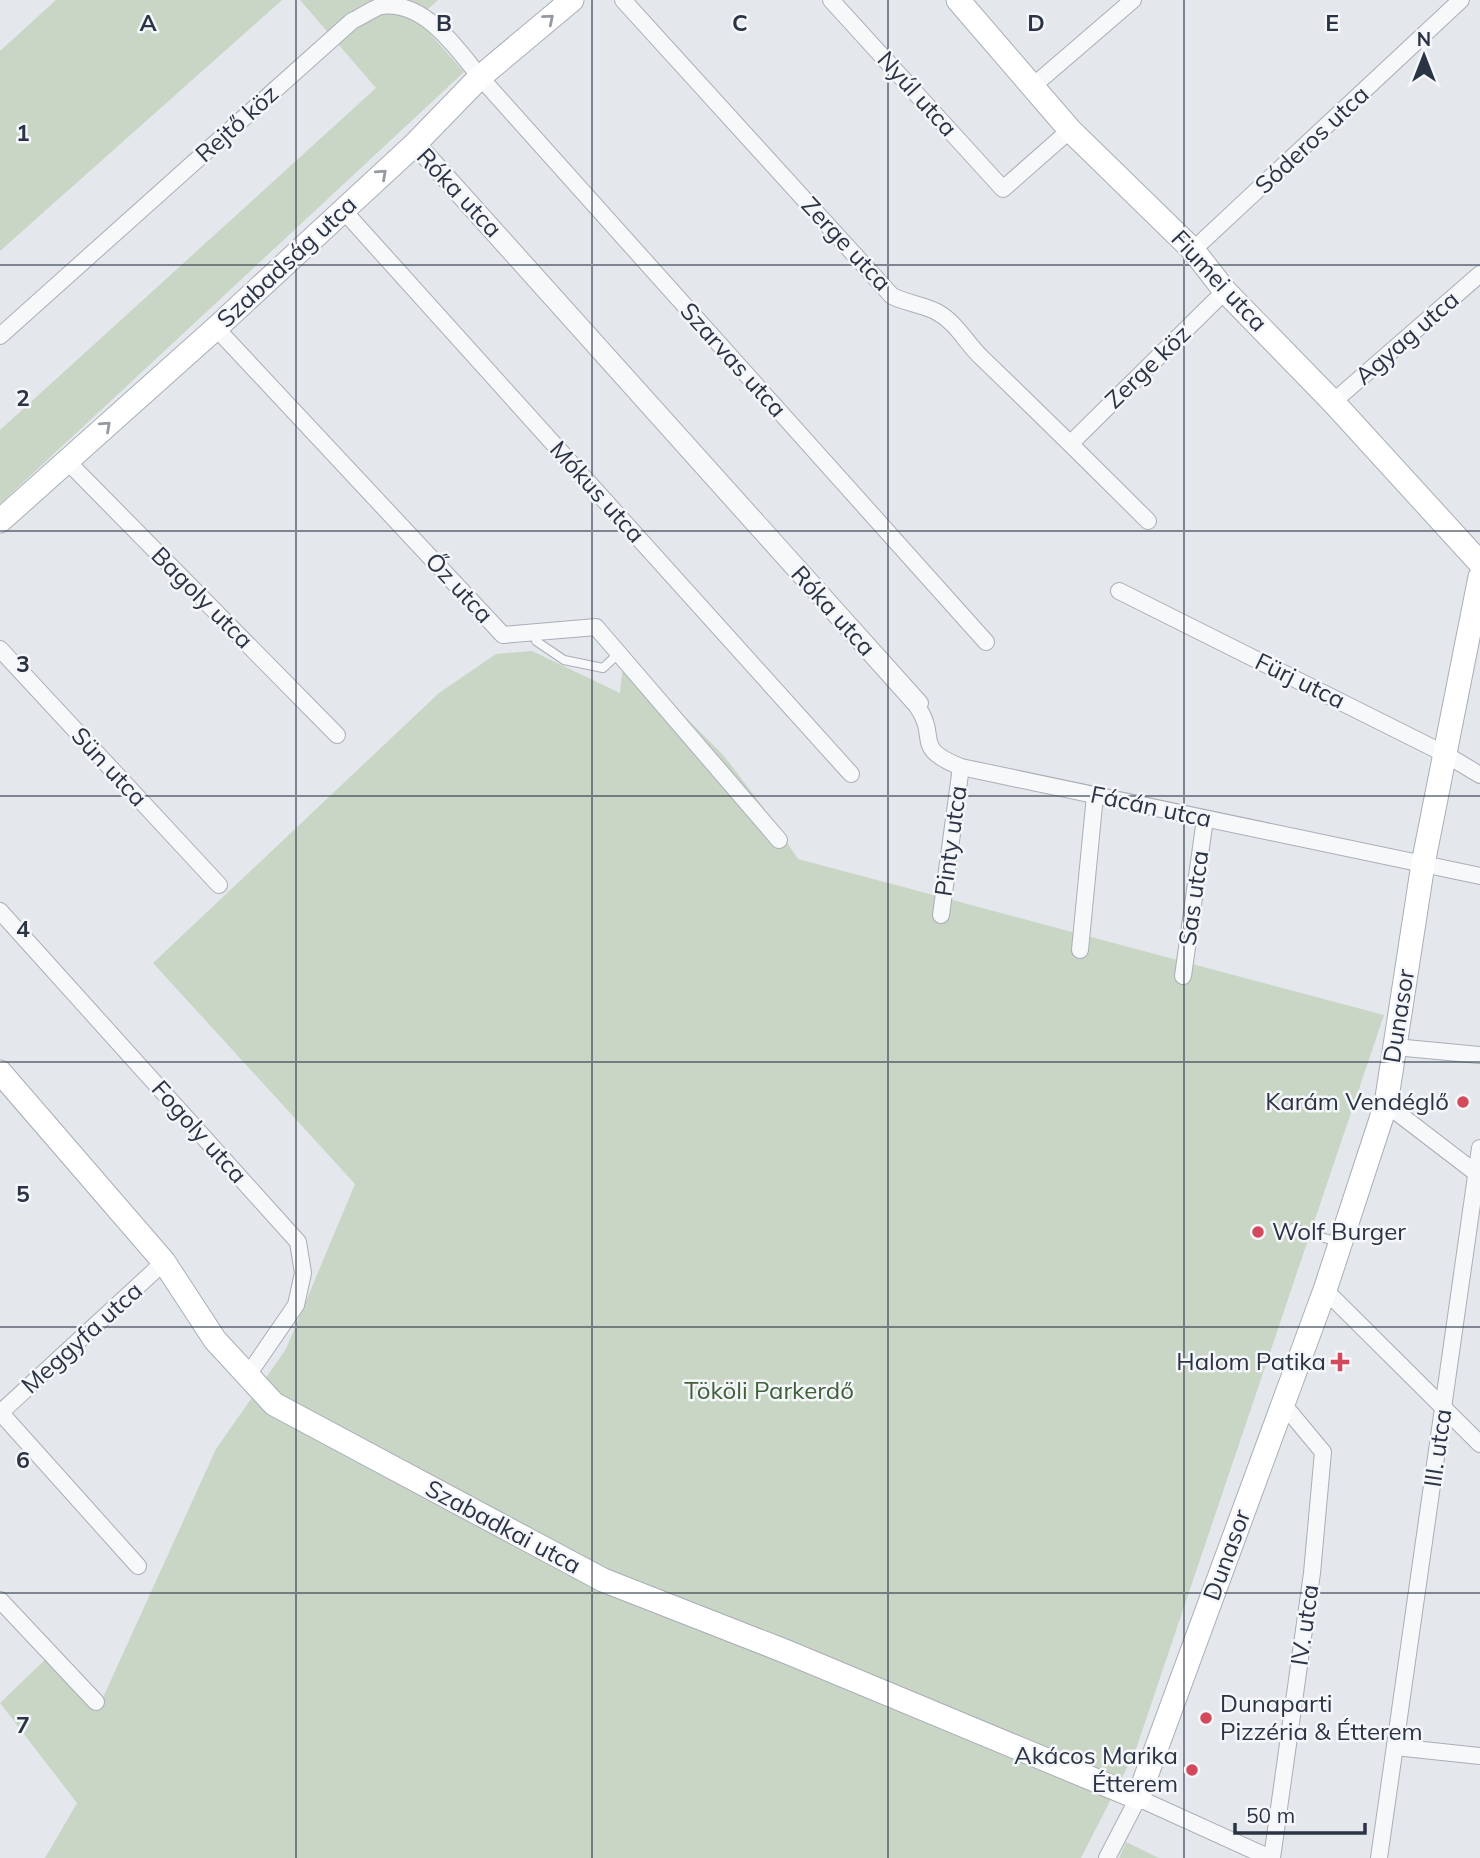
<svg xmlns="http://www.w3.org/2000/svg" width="1480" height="1858" font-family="Mulish,sans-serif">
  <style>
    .green { fill: #c9d6c5 }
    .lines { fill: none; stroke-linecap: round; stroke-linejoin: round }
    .lane-casing { stroke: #a9aeb7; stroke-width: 10 }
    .street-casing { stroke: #a9aeb7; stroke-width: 18 }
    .secondary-casing { stroke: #a9aeb7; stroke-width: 25 }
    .lane { stroke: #f7f8fa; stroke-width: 8 }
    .street { stroke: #f7f8fa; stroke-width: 16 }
    .secondary { stroke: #fff; stroke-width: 23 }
    .oneway { stroke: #959aa2 }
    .grid { fill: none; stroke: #2b3445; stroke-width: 2; stroke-opacity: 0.55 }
    .poi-dot { fill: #d1495b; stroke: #f4f6f9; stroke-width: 2.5 }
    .labels { text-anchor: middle; stroke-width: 5; stroke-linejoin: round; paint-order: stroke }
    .street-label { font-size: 24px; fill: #2b3445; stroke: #f4f6f9 }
    .poi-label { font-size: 24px; fill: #2b3445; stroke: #f4f6f9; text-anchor: end }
    .park-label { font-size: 24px; fill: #3f6138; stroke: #f4f6f9 }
    .grid-label { font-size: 23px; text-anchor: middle; font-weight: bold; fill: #2b3445; stroke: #f4f6f9; stroke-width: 5; stroke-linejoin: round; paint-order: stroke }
  </style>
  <rect width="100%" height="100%" fill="#e4e7ec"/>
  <!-- green -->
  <g class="green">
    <polygon points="56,0 282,0 0,251 0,51"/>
    <polygon points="300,0 438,0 417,19 464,72 0,504 0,430 376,88"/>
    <polygon points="532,651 620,693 624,655 724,756 763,807 798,859 1384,1015 1135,1752 1081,1858 45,1858 77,1803 0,1703 53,1652 101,1702 216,1449 286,1349 355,1184 153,963 439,693 496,654"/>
    <polygon points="1126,1842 1159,1858 1119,1858"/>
  </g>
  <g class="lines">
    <defs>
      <g id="lane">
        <polyline points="536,632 536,641 564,660 603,668 619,653"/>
        <polyline points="1293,1228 1337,1242"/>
      </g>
      <g id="street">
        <path d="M623,0L892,296C906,303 924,305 937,312C957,323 966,343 982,358C1038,412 1093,466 1148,521"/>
        <polyline points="831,0 1003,189 1070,130"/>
        <polyline points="1033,86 1133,0"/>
        <polyline points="343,210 851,774"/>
        <polyline points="1193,250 1461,0"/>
        <polyline points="216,328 503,635 596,627 779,840"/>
        <path d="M0,336L352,21C361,17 372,9 381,6C425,0 457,49 480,77L986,642"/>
        <polyline points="1333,402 1480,274"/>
        <polyline points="1071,443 1225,291"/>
        <polyline points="67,461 337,735"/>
        <polyline points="1119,591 1445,754 1480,775"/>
        <polyline points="0,649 219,885"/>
        <path d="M917,706L920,703L417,143L414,145L917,706C940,740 911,747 961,767L1480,876"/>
        <polyline points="0,911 298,1242 303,1273 296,1305 248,1375"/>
        <polyline points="941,915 961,767"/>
        <polyline points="1080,950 1095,795"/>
        <polyline points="1183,976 1205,819"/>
        <polyline points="1395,1047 1480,1055"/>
        <polyline points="1386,1104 1480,1176"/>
        <polyline points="1325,1290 1480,1444"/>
        <polyline points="0,1412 138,1566"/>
        <polyline points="0,1413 164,1262"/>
        <polyline points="0,1600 96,1702"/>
        <polyline points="1395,1747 1480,1756"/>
        <polyline points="1107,1858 1138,1798 1270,1858"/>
        <polyline points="1272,1858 1312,1573 1323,1452 1283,1404"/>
        <polyline points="1379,1858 1480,1148"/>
      </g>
      <g id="secondary">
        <polyline points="958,0 1070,130 1193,250 1225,291 1333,402 1480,563"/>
        <polyline points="0,521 216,328 414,145 480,77 572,0"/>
        <polyline points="0,1072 164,1262 215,1340 274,1404 603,1580 787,1652 1138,1798 1325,1290 1386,1104 1423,864 1480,577"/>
      </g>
    </defs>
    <!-- lane casing -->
    <use href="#lane" class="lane-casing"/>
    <!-- street casing -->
    <use href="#street" class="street-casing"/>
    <!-- secondary casing -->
    <use href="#secondary" class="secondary-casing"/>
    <!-- lane -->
    <use href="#lane" class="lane"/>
    <!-- street -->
    <use href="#street" class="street"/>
    <!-- secondary -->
    <use href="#secondary" class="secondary"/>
  </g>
  <!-- one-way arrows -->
  <defs><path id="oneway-chevron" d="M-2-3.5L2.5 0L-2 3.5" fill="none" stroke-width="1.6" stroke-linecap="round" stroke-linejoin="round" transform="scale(1.75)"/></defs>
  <g class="oneway">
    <use href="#oneway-chevron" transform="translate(549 19) rotate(-40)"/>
    <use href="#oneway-chevron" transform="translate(382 174) rotate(-42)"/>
    <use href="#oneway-chevron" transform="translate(106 426) rotate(-42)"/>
  </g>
  <!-- grid -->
  <path class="grid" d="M296,0V1858M592,0V1858M888,0V1858M1184,0V1858M0,265H1480M0,531H1480M0,796H1480M0,1062H1480M0,1327H1480M0,1593H1480"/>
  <!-- markers -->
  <g class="poi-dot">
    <circle cx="1463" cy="1102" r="7"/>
    <circle cx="1258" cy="1232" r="7"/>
    <path d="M1336.5 1351.5h7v7h7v7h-7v7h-7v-7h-7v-7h7z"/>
    <circle cx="1206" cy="1718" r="7"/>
    <circle cx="1192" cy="1770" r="7"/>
  </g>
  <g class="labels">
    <!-- street labels -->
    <g class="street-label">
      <text transform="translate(917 94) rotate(48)" y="8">Nyúl utca</text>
      <text transform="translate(237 124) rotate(-42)" y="8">Rejtő köz</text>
      <text transform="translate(1312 140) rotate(-43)" y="8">Sóderos utca</text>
      <text transform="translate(459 193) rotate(47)" y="8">Róka utca</text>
      <text transform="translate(846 244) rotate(47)" y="8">Zerge utca</text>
      <text transform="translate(287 262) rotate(-43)" y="8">Szabadság utca</text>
      <text transform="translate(1219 281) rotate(47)" y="8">Fiumei utca</text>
      <text transform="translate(1407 338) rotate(-41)" y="8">Agyag utca</text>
      <text transform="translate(733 360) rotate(48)" y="8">Szarvas utca</text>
      <text transform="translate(1148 367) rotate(-44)" y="8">Zerge köz</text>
      <text transform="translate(597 492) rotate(48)" y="8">Mókus utca</text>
      <text transform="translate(459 588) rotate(47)" y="8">Őz utca</text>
      <text transform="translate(202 598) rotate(45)" y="8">Bagoly utca</text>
      <text transform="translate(833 611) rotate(48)" y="8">Róka utca</text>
      <text transform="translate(1300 681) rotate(26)" y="8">Fürj utca</text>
      <text transform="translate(109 767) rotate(47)" y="8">Sün utca</text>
      <text transform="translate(1151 807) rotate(12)" y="8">Fácán utca</text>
      <text transform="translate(951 841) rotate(-82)" y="8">Pinty utca</text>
      <text transform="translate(1194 898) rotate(-82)" y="8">Sas utca</text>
      <text transform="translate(1399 1016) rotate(-81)" y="8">Dunasor</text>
      <text transform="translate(199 1132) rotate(48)" y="8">Fogoly utca</text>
      <text transform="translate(82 1338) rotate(-42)" y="8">Meggyfa utca</text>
      <text transform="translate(1438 1448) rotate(-82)" y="8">III. utca</text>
      <text transform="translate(503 1527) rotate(28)" y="8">Szabadkai utca</text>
      <text transform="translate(1227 1555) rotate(-70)" y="8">Dunasor</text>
      <text transform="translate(1305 1625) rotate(-82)" y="8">IV. utca</text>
    </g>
    <!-- poi labels -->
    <g class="poi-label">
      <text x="1449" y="1110">Karám Vendéglő</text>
      <text x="1272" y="1240" text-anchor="start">Wolf Burger</text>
      <text x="1326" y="1370">Halom Patika</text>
      <text x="1220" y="1712" text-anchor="start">Dunaparti<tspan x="1220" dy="28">Pizzéria &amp; Étterem</tspan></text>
      <text x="1178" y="1764">Akácos Marika<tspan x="1178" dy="28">Étterem</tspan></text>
    </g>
    <!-- park labels -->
    <g class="park-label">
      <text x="769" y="1399">Tököli Parkerdő</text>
    </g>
  </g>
  <g class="grid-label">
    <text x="148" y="31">A</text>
    <text x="444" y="31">B</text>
    <text x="740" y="31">C</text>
    <text x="1036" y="31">D</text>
    <text x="1332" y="31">E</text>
    <text x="23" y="141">1</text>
    <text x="23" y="406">2</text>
    <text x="23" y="672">3</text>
    <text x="23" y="937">4</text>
    <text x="23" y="1202">5</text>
    <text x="23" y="1468">6</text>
    <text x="23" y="1733">7</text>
  </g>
  <!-- north arrow -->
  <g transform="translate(1424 56)" stroke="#f4f6f9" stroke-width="5" paint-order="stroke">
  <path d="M0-5L12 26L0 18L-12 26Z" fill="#2b3445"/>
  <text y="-10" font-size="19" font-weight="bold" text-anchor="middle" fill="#2b3445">N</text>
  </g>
  <!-- scale -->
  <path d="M1235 1823v10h130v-10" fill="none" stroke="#2b3445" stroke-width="3.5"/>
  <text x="1246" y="1823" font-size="21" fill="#2b3445" stroke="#f4f6f9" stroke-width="5" paint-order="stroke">50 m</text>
</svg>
